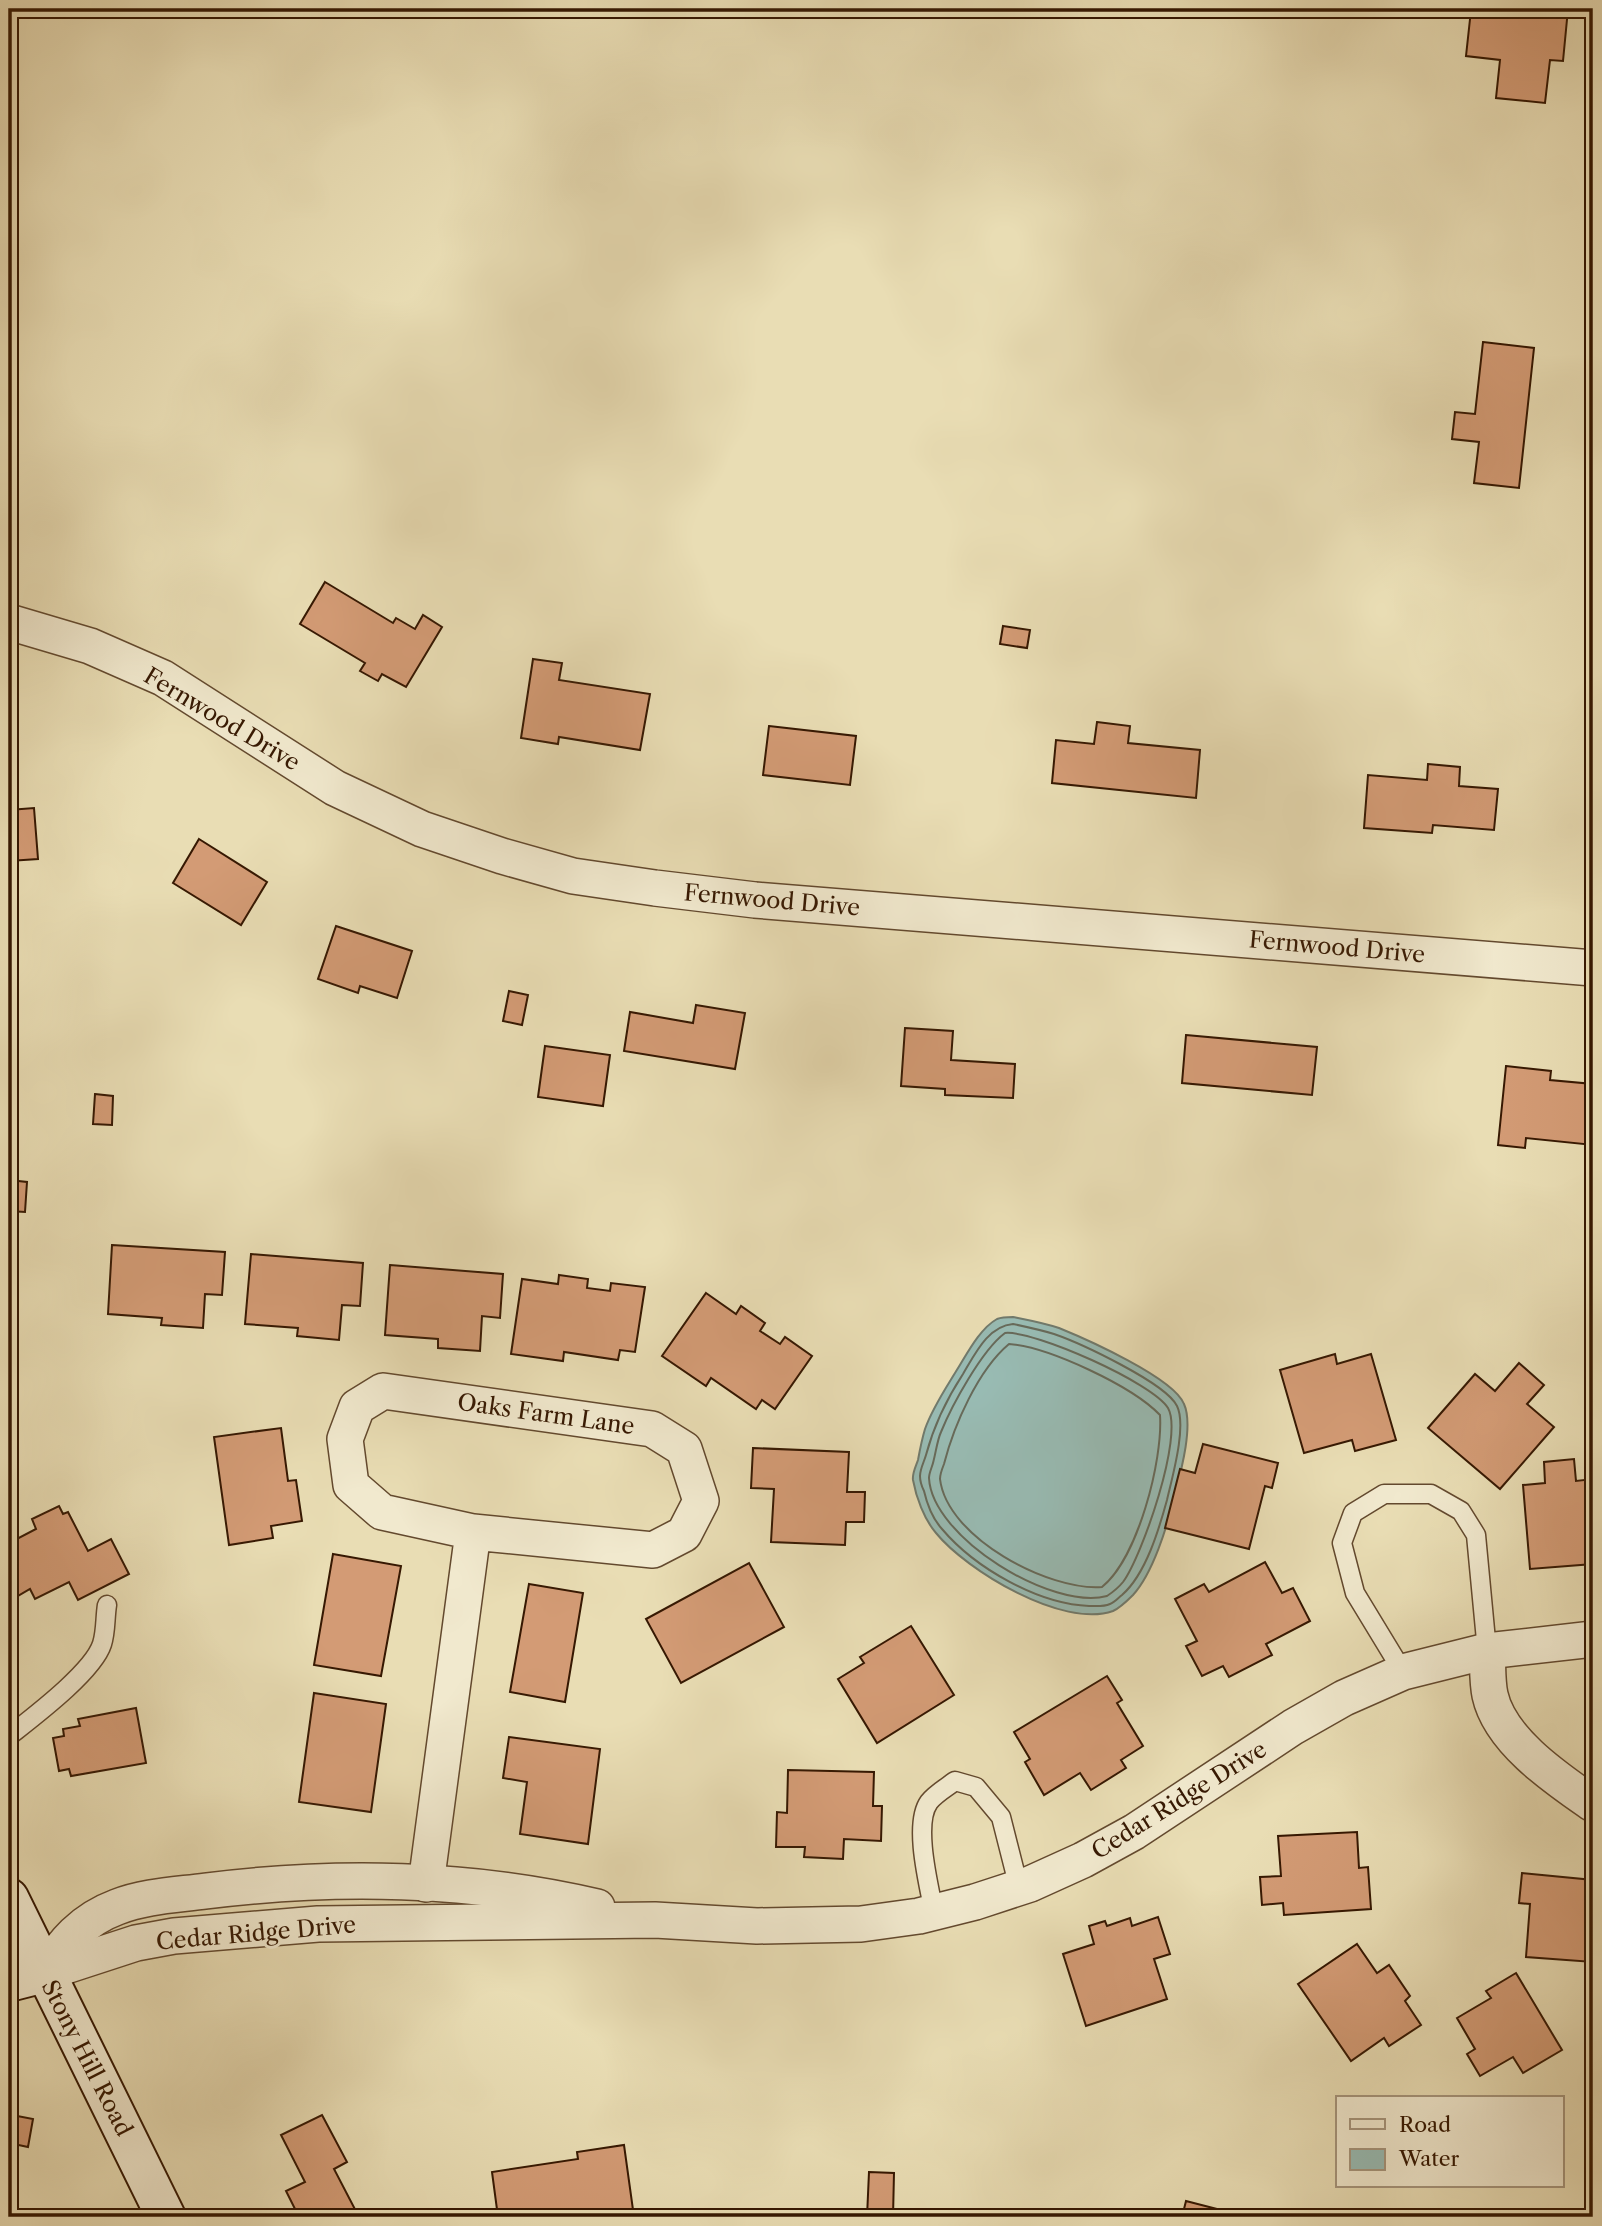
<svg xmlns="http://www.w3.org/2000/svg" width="1602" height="2226" font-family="'Libre Caslon Text',serif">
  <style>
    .water { fill: #98bbb3; stroke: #717a6c; stroke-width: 2 }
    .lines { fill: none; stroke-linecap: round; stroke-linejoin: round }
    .shore { stroke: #676a5a; stroke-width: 2 }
    .building { fill: #d39b75; stroke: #361802; stroke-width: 2 }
    .lane-casing { stroke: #63492e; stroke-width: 21 }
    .street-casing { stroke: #63492e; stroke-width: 38 }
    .secondary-casing { stroke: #361802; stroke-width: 42 }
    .lane { stroke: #f1e9ce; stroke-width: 18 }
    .street { stroke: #f1e9ce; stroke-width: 35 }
    .secondary { stroke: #f1e9ce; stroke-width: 38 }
    .labels { text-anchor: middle; stroke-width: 6; stroke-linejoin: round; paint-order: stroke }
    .street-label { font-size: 23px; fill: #361802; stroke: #f1e9ce }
  </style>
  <rect width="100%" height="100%" fill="#e9ddb4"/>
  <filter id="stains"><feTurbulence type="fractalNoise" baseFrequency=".00286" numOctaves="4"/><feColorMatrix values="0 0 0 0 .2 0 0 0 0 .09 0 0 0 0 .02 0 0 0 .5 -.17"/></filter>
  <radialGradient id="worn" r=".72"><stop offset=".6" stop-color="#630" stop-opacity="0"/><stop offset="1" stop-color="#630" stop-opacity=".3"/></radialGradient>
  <!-- water -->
  <path class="water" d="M1013,1317C1028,1320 1044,1323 1059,1328C1086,1339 1174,1378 1184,1404C1194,1426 1180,1475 1174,1498C1167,1527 1153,1573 1133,1595C1128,1600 1120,1608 1113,1611C1063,1629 966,1570 936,1533C924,1519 916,1497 913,1480C912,1473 916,1466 918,1460C920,1449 922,1439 925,1429C932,1409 944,1391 955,1373C966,1356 979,1329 997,1319C1002,1317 1008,1317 1013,1317Z"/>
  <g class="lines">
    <!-- shore -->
    <g class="shore">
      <path d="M1013,1324C1027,1327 1041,1330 1054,1334C1080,1343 1166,1383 1177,1406C1187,1426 1172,1478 1167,1500C1159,1529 1146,1574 1122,1595C1118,1598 1115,1602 1110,1604C1103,1607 1096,1606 1089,1606C1038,1604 975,1568 942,1529C933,1519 927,1504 924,1491C922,1487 920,1481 920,1476C920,1469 924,1462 926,1455C934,1425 946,1400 963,1374C975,1354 988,1326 1013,1324Z"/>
      <path d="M1005,1333C1034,1330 1153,1383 1168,1408C1184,1436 1142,1556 1123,1582C1119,1587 1113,1592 1107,1596C1053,1611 932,1538 929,1478C929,1473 932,1467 933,1463C936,1452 937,1441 941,1432C952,1405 982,1350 1005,1333Z"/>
      <path d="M1009,1344C1049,1347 1132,1386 1160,1415C1163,1460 1138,1558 1102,1587C1049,1591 947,1538 940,1479C940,1474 942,1469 944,1464C954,1425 978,1370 1009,1344Z"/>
    </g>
  </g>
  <!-- building -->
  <g class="building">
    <polygon points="1504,9 1568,9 1563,61 1550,60 1545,103 1496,98 1500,60 1466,56 1471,10 1503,13"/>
    <polygon points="1483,342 1534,348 1519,488 1474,483 1479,442 1452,439 1455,412 1475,414"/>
    <polygon points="9,421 16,422 9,487"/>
    <polygon points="325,582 393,623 396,618 415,629 423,615 442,627 406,687 382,674 378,681 360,671 365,663 300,624"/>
    <polygon points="1003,626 1030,630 1027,648 1000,644"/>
    <polygon points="533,659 562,663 559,680 650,694 640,750 559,737 558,744 521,738"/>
    <polygon points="1097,722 1130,726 1128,743 1200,750 1196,798 1052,783 1056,740 1094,744"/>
    <polygon points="769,726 856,736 850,785 763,775"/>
    <polygon points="1428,764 1460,767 1459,786 1498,789 1494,830 1433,825 1432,833 1364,828 1368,775 1427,780"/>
    <polygon points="34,808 38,859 9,861 9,810"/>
    <polygon points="199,839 267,882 241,925 173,883"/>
    <polygon points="336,926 412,951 397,998 360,986 358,993 318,979"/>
    <polygon points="509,991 528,995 522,1025 503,1021"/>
    <polygon points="696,1005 745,1013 735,1069 624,1051 630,1012 693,1023"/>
    <polygon points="905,1028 953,1031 951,1060 1015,1064 1013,1098 945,1095 945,1089 901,1086"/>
    <polygon points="1186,1035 1317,1047 1312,1095 1182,1083"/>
    <polygon points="545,1046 610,1055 603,1106 538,1097"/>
    <polygon points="1506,1066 1551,1071 1550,1080 1593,1084 1593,1145 1526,1138 1525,1148 1498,1145"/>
    <polygon points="95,1094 113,1096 112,1125 93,1124"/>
    <polygon points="9,1180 27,1182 25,1212 9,1211"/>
    <polygon points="112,1245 225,1252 222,1295 205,1294 203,1328 161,1325 162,1318 108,1314"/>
    <polygon points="251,1254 363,1263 360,1306 342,1305 339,1340 297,1336 298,1328 245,1324"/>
    <polygon points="390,1265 503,1274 500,1318 482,1316 480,1351 438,1348 438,1339 385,1335"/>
    <polygon points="559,1275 588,1279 587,1288 610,1291 611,1283 645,1287 635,1352 620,1350 618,1360 564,1352 563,1361 511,1354 522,1279 558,1284"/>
    <polygon points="706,1293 736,1314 741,1306 765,1323 760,1331 780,1344 785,1337 812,1356 775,1409 762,1400 756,1409 711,1378 706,1386 662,1356"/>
    <polygon points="1335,1354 1337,1364 1371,1354 1396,1440 1355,1451 1352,1440 1304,1453 1280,1370"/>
    <polygon points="1519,1363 1544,1385 1527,1404 1554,1427 1500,1489 1428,1428 1475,1374 1495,1391"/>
    <polygon points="281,1428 288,1481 296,1480 302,1521 271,1526 273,1538 229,1545 214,1437"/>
    <polygon points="1203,1444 1278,1463 1272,1488 1265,1486 1249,1549 1165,1528 1180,1469 1195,1473"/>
    <polygon points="753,1448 849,1452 847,1492 865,1492 864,1522 846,1522 845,1545 771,1542 774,1489 751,1488"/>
    <polygon points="1574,1459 1576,1481 1593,1479 1593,1564 1530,1569 1523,1485 1545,1483 1544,1462"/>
    <polygon points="59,1506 63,1514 68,1512 88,1551 111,1539 129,1574 78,1600 69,1582 35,1599 30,1589 16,1597 9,1583 9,1556 12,1554 9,1543 36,1529 32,1519"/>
    <polygon points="333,1554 401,1566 381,1676 314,1665"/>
    <polygon points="1265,1562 1282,1593 1293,1588 1310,1621 1266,1644 1272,1655 1229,1677 1223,1666 1202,1676 1186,1646 1197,1641 1175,1599 1204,1584 1209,1592"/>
    <polygon points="749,1563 784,1627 681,1683 646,1619"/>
    <polygon points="529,1584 583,1593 565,1702 510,1692"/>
    <polygon points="911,1626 954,1695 877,1743 838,1679 864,1663 860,1657"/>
    <polygon points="1107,1676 1122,1700 1117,1703 1143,1746 1121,1760 1126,1768 1091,1790 1080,1773 1044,1795 1025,1762 1030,1759 1014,1732"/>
    <polygon points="314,1693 386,1704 371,1812 299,1802"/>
    <polygon points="136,1708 146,1763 71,1776 69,1769 59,1771 53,1738 64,1736 63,1729 80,1726 78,1719"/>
    <polygon points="509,1737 600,1749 588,1844 520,1834 527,1782 503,1778"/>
    <polygon points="788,1770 874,1772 873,1806 882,1806 881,1841 844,1839 843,1859 804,1857 805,1847 776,1847 777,1812 787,1813"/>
    <polygon points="1357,1832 1359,1868 1368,1867 1371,1909 1284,1915 1283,1903 1262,1905 1260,1877 1281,1876 1278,1836"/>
    <polygon points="1522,1873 1593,1880 1593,1962 1526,1957 1530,1904 1519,1903"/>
    <polygon points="1158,1917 1170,1954 1154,1959 1167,1999 1086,2026 1063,1954 1094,1944 1089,1926 1105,1921 1107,1926 1130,1918 1132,1926"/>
    <polygon points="1357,1944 1377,1973 1389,1965 1410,1996 1405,2001 1421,2025 1389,2046 1384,2038 1351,2061 1298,1984"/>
    <polygon points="1516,1973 1562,2050 1523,2073 1513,2057 1480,2076 1467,2054 1475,2049 1457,2018 1491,1998 1486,1991"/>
    <polygon points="12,2115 33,2119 28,2147 9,2143"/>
    <polygon points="322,2115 347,2162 334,2169 359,2217 299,2217 286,2191 305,2182 281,2135"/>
    <polygon points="624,2145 634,2217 498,2217 492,2172 578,2159 577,2152"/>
    <polygon points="869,2172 894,2173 893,2217 867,2217"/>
    <polygon points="1186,2201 1217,2209 1215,2217 1182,2217"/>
  </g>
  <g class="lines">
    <defs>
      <g id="lane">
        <polyline points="1403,1672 1355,1593 1342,1543 1353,1513 1384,1494 1431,1494 1461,1511 1476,1535 1487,1651"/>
        <path d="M9,1736C33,1717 93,1672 102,1644C106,1632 105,1617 107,1605"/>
        <path d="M934,1912C929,1886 913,1824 929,1802C935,1794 947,1787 955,1781L976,1787L1001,1817L1019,1888"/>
      </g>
      <g id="street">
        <polyline points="9,622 90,646 163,678 335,788 422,829 502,856 573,876 655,888 755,900 1593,968"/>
        <path d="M1487,1651C1488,1665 1487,1681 1490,1695C1500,1741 1557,1779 1593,1804"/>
        <polyline points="426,1884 473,1532 653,1550 684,1534 701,1501 684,1449 652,1429 383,1391 357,1407 345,1439 351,1485 382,1512 473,1532"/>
        <polyline points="44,1973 136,1943 174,1936 318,1924 655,1920 757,1926 861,1924 919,1916 975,1902 1030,1884 1083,1860 1134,1832 1293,1727 1344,1698 1403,1672 1487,1651 1593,1639"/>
        <path d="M44,1973C63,1943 82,1920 117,1907C145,1896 176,1895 206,1891C334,1875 470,1877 597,1907"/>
      </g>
      <g id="secondary">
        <polyline points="9,1898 166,2217"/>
        <polyline points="9,1982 44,1973"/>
      </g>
    </defs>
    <!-- lane casing -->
    <use href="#lane" class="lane-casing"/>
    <!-- street casing -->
    <use href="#street" class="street-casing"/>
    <!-- secondary casing -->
    <use href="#secondary" class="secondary-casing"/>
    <!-- lane -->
    <use href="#lane" class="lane"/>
    <!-- street -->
    <use href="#street" class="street"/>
    <!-- secondary -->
    <use href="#secondary" class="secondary"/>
  </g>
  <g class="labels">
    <!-- street labels -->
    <g class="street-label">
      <text transform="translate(222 719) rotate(31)" y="8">Fernwood Drive</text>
      <text transform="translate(772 900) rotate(5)" y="8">Fernwood Drive</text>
      <text transform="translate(1337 947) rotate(5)" y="8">Fernwood Drive</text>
      <text transform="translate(546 1414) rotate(8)" y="8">Oaks Farm Lane</text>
      <text transform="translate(1179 1800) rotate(-32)" y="8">Cedar Ridge Drive</text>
      <text transform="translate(256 1933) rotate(-5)" y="8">Cedar Ridge Drive</text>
      <text transform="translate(87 2058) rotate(63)" y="8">Stony Hill Road</text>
    </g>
  </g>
  <!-- margin -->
  <rect width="1602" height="2226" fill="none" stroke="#e9ddb4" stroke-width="35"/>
  <rect x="10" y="10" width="1581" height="2205" fill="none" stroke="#361802" stroke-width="3.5"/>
  <rect x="18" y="18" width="1567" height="2191" fill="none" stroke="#361802" stroke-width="2"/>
  <!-- legend -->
  <rect x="1336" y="2096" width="228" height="91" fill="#f1e9ce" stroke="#a6957c" stroke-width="2"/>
  <rect x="1350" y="2119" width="35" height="10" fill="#f1e9ce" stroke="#a6957c" stroke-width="2"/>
  <text x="1399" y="2132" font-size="21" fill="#361802">Road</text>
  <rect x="1350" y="2149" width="35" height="21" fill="#98bbb3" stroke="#a6957c" stroke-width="2"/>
  <text x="1399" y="2166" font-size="21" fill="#361802">Water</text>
  <rect width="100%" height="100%" filter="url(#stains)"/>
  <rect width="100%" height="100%" fill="url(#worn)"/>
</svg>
